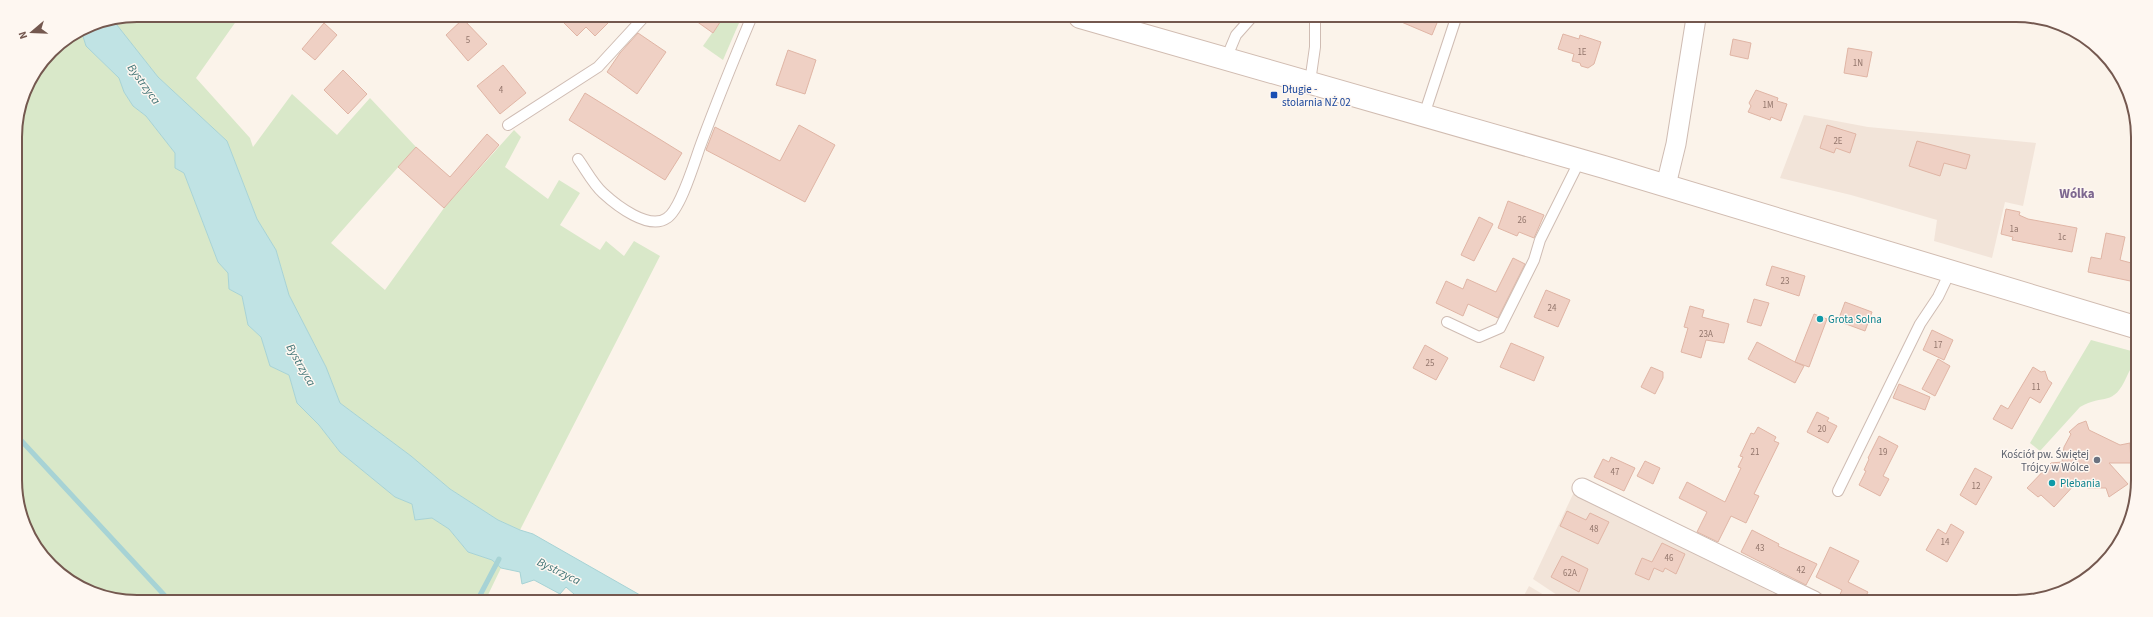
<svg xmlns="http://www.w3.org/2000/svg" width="2153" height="617" font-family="'Source Sans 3',sans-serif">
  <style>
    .residential { fill: #f2e4d9 }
    .green { fill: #d9e8c9 }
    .water { fill: #c0e3e4; stroke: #a7d3d5 }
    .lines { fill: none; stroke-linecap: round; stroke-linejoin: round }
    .stream { stroke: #a7d3d5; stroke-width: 5 }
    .building { fill: #efd0c4; stroke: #e0b5a5 }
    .service-casing { stroke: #cfbcb3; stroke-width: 12 }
    .minor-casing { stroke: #cfbcb3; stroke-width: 21 }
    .secondary-casing { stroke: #d1bcb1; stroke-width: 24 }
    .service { stroke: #fff; stroke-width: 10 }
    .minor { stroke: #fff; stroke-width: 19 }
    .secondary { stroke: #fff; stroke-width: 22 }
    .transit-dot { fill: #1a4fb4; stroke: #fef7f1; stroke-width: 1.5 }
    .culture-dot { fill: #0f9aa8; stroke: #fef7f1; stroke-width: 1.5 }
    .worship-dot { fill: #6b7280; stroke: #fef7f1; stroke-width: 1.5 }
    .labels { text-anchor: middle; stroke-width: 3; stroke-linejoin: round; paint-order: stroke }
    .number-label { font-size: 9px; fill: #93766c }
    .transit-label { font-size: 11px; fill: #164399; stroke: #fef7f1; text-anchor: start }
    .culture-label { font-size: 11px; fill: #0d838f; stroke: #fef7f1; text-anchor: start }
    .worship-label { font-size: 11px; fill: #5b616d; stroke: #fef7f1; text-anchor: end }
    .water-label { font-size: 12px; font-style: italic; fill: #437678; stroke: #fef7f1 }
    .quarter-label { font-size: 13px; font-weight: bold; fill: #7d6790; stroke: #fef7f1 }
    .rim { fill: none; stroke: #74584f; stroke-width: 2 }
  </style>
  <rect width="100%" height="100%" fill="#fbf3ea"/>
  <!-- residential -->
  <g class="residential">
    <polygon points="1804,115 1868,127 2036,143 2023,206 2005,202 1992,258 1934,241 1937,220 1851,195 1780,178"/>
    <polygon points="1574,492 1760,582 1765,588 1773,593 1780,591 1800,601 1566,601 1533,579"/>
    <polygon points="1529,586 1554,601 1521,601"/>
  </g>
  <!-- green -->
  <g class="green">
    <polygon points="137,15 232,15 237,20 196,78 250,138 253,147 292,94 337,135 370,98 416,147 331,243 385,290 444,208 514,130 521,137 505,167 548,199 559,180 580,193 560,225 600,250 606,241 624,256 634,241 660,256 520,530 498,520 450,489 411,456 340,403 326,367 289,295 276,250 257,219 227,141 158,77 113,20"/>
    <polygon points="724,16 742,16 723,60 703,46"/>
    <polygon points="81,30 86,46 119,78 124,92 133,106 146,116 175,153 175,168 184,173 218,262 228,273 229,289 242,296 248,325 261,337 270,366 289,375 297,403 319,425 340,452 395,497 412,504 415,520 432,518 449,529 468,552 492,560 501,568 486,599 105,598 50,566 28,534 17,504 15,129 24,90 51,50"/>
    <path d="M2091,340L2135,352C2135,361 2131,368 2127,376C2113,408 2104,393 2080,407L2040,451L2030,443Z"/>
  </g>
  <!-- water -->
  <polygon class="water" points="113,20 158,77 227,141 257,219 276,250 289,295 326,367 340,403 411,456 450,489 498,520 520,530 533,534 647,599 576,599 574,594 566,587 560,594 534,580 522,584 520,572 501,568 492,560 468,552 449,529 432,518 415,520 412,504 395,497 340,452 319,425 297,403 289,375 270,366 261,337 248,325 242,296 229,289 228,273 218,262 184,173 175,168 175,153 146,116 133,106 124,92 119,78 86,46 81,30 90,24"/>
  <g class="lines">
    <!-- stream -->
    <g class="stream">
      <polyline points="17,436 167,598"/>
      <polyline points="478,599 499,559"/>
    </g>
  </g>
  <!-- building -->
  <g class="building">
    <polygon points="570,16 615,16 595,36 586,27 577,36 563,22"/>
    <polygon points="689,16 724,16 713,33"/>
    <polygon points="1392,18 1439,18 1432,35"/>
    <polygon points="463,19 487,44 468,61 446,35"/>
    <polygon points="324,23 337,35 315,60 302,49"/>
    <polygon points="638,33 666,52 637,94 607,72 620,53"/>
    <polygon points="1563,34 1579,39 1580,35 1601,42 1594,64 1588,68 1581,66 1580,63 1572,61 1574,54 1558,49"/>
    <polygon points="1733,39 1751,43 1748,59 1730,55"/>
    <polygon points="1848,48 1872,52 1867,77 1844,73"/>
    <polygon points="788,50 816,60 805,94 776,85"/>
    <polygon points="503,65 526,93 500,114 477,86"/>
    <polygon points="343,70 367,94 348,114 324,90"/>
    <polygon points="1756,90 1778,98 1777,101 1787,104 1781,121 1771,117 1770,120 1748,112 1751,106 1749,103"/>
    <polygon points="585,93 682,153 665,180 569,120"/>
    <polygon points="799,125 835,145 805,202 706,150 715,127 780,161"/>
    <polygon points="1827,125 1856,134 1850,153 1836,148 1834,153 1820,148"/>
    <polygon points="487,134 499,145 444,208 398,167 416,147 450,177"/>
    <polygon points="1917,141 1970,155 1966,169 1944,163 1940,176 1909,166"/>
    <polygon points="1508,201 1544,215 1534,238 1519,232 1517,236 1498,228"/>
    <polygon points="2006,209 2020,212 2019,215 2028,219 2077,228 2072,252 2012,240 2013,237 2001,234"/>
    <polygon points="1479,217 1493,224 1474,261 1461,255"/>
    <polygon points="2106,233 2125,237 2120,260 2135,264 2135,282 2088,272 2091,257 2101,259"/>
    <polygon points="1513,258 1525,264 1498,318 1468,304 1463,316 1436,303 1446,281 1463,289 1467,279 1496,292"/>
    <polygon points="1772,266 1805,276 1799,296 1766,285"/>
    <polygon points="1546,290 1570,300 1558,327 1534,317"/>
    <polygon points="1754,299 1769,303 1761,326 1747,322"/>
    <polygon points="1845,302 1872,312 1865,331 1838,321"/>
    <polygon points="1690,306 1704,310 1702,317 1729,324 1724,343 1706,340 1701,358 1681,352 1688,328 1684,327"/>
    <polygon points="1814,314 1827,319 1809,367 1795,362 1804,366 1795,383 1748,359 1757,342 1795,362"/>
    <polygon points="1932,330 1953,340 1944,360 1923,350"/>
    <polygon points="1511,343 1544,357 1534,381 1500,367"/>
    <polygon points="1425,345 1448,358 1436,380 1413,368"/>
    <polygon points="1938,359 1950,366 1935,396 1922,389"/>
    <polygon points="1651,367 1663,372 1663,378 1655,394 1641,387"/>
    <polygon points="2033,367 2041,372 2045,371 2048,380 2052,383 2040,403 2030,397 2012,429 1993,419 2001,405 2008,409"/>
    <polygon points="1899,384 1930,397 1925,410 1893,398"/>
    <polygon points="1817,412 1829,418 1827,421 1837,426 1828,443 1807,432"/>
    <polygon points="2086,421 2089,430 2120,445 2130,443 2131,463 2109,463 2128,484 2109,497 2106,488 2088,488 2077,482 2054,507 2041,495 2038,497 2027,488 2051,463 2062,462 2064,447 2071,434 2069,432 2078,424"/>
    <polygon points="1758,427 1776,437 1774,441 1779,443 1754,494 1759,496 1746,523 1731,516 1718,542 1697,532 1707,512 1679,498 1687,482 1725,502 1741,468 1738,467 1743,457 1740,456 1751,433 1754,434"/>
    <polygon points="1879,436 1898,446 1883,476 1889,479 1880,496 1859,485 1866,471 1864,470 1869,459 1868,458"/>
    <polygon points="1611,457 1635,468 1624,491 1594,477 1603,459 1609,462"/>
    <polygon points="1645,461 1660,468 1653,484 1637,476"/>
    <polygon points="1975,468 1992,477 1976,505 1960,495"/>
    <polygon points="1567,511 1586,520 1590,513 1609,522 1598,544 1560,526"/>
    <polygon points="1951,524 1964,532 1947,562 1926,550 1938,529 1946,534"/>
    <polygon points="1752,530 1779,544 1778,546 1817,564 1806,585 1741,552"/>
    <polygon points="1662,543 1685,554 1676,574 1665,568 1663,572 1654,568 1649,580 1635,574 1642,558 1652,562"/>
    <polygon points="1830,547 1859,561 1848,582 1868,592 1863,601 1837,601 1842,590 1816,577"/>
    <polygon points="1562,556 1588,569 1579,592 1551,577"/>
  </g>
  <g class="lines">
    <defs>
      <g id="service">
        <polyline points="1226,59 1236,35 1252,17"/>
        <polyline points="1310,82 1315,47 1315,18"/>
        <polyline points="1424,115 1456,18"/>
        <polyline points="508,125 598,67 645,16"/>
        <path d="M578,159C586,170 593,184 603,193C616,205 649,231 667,218C681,209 695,160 701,144C717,101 734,59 752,16"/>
        <polyline points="1447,322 1479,337 1500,328 1534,260 1540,240 1580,160"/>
        <polyline points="1838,491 1920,324 1938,297 1950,272"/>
      </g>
      <g id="minor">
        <polyline points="1666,185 1676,144 1696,18"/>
        <polyline points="1582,488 1814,601"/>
      </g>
      <polyline id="secondary" points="1080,17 1604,167 2135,327"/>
    </defs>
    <!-- service casing -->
    <use href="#service" class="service-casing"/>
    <!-- minor casing -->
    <use href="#minor" class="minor-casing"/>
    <!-- secondary casing -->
    <use href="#secondary" class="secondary-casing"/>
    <!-- service -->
    <use href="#service" class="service"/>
    <!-- minor -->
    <use href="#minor" class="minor"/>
    <!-- secondary -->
    <use href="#secondary" class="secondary"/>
  </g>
  <!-- markers -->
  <rect class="transit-dot" x="1270" y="91" width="8" height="8" rx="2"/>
  <g class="culture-dot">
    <circle cx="1820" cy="319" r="4"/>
    <circle cx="2052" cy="483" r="4"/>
  </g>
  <circle class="worship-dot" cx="2097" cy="460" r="4"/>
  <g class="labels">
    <!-- number labels -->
    <g class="number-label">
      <text x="468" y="43">5</text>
      <text x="1582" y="55">1E</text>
      <text x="1858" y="66">1N</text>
      <text x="501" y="93">4</text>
      <text x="1768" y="108">1M</text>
      <text x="1838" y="144">2E</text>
      <text x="1522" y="223">26</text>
      <text x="2014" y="232">1a</text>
      <text x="2062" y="240">1c</text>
      <text x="1785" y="284">23</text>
      <text x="1552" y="311">24</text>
      <text x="1706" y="337">23A</text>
      <text x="1938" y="348">17</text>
      <text x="1430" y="366">25</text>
      <text x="2036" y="390">11</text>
      <text x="1822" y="432">20</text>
      <text x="1755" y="455">21</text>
      <text x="1883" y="455">19</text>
      <text x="1615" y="475">47</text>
      <text x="1976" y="489">12</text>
      <text x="1594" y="532">48</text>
      <text x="1945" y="545">14</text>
      <text x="1760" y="551">43</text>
      <text x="1669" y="561">46</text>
      <text x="1801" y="573">42</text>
      <text x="1570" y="576">62A</text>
    </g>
    <!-- transit labels -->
    <g class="transit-label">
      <text x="1282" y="93">Długie -<tspan x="1282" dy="13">stolarnia NŻ 02</tspan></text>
    </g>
    <!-- culture labels -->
    <g class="culture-label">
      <text x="1828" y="323">Grota Solna</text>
      <text x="2060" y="487">Plebania</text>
    </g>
    <!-- worship labels -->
    <g class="worship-label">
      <text x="2089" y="458">Kościół pw. Świętej<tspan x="2089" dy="13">Trójcy w Wólce</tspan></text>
    </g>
    <!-- water labels -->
    <g class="water-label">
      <text transform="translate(144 84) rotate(54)" y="4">Bystrzyca</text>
      <text transform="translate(301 365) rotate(60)" y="4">Bystrzyca</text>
      <text transform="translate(559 571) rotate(26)" y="4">Bystrzyca</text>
    </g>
    <!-- quarter labels -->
    <g class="quarter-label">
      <text x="2077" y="198">Wólka</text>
    </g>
  </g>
  <!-- crop -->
  <path d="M0 0H2153V617H0ZM137 22H2016A115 115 0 0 1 2131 137V480A115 115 0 0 1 2016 595H137A115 115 0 0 1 22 480V137A115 115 0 0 1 137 22Z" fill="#fef7f1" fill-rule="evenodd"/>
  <path class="rim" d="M137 22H2016A115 115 0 0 1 2131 137V480A115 115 0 0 1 2016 595H137A115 115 0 0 1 22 480V137A115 115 0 0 1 137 22Z"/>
  <!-- north arrow -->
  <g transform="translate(32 32) rotate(251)" stroke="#fef7f1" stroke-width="3" paint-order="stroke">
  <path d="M0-3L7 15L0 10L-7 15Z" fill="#74584f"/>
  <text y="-6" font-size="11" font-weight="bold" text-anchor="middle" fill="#74584f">N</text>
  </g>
</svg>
